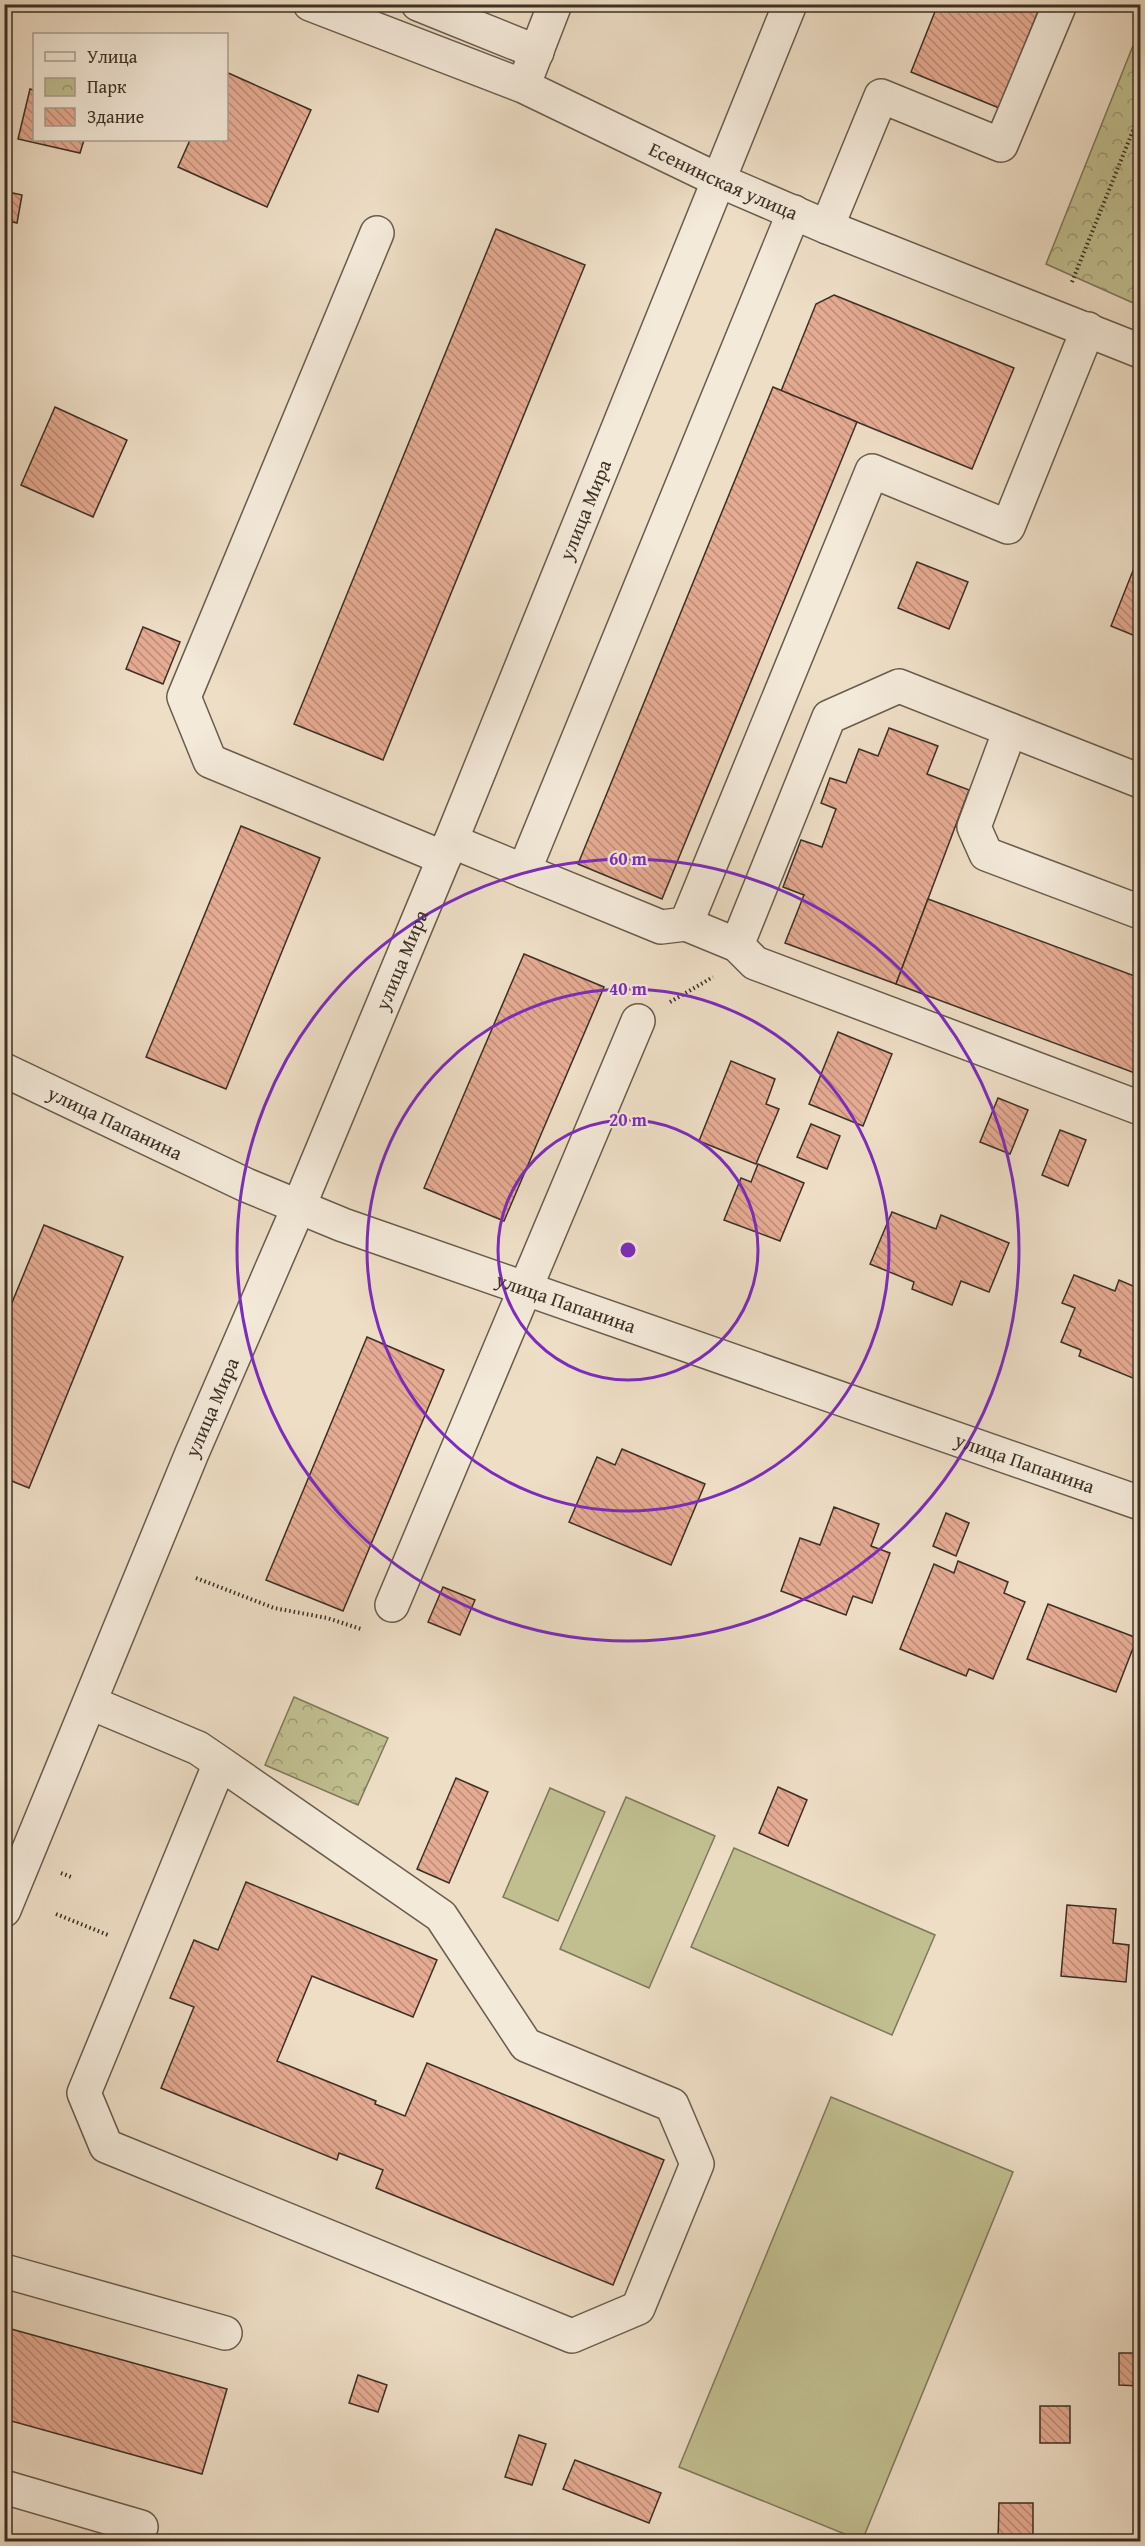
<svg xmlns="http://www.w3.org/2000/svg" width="1145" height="2546" font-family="'Gentium Book Plus',serif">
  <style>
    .grass { fill: #c1bf90; stroke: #7e785a; stroke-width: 1.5 }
    .park { fill: url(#park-crowns); stroke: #7e785a; stroke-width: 1.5 }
    .building { fill: url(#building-back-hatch); stroke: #3c3025; stroke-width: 1.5 }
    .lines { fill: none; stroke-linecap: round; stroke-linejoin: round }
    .minor-casing { stroke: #685c4d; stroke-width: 36 }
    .path { stroke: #3c3025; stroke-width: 4; stroke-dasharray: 1.5 3; stroke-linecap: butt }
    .minor { stroke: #f4eada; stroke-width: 33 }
    .ring { fill: none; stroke: #7b2cbf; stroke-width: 3 }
    .labels { text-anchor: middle; stroke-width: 4.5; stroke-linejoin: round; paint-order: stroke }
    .street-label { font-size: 20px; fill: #3c3025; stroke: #f4eada }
    .centre { fill: #7b2cbf; stroke: #f4eada; stroke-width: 3 }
    .ring-label { font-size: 18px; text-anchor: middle; font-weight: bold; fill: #7b2cbf; stroke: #f4eada; stroke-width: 4.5; stroke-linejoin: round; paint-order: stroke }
  </style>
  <defs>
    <pattern id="park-crowns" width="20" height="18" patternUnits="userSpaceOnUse" patternTransform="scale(1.5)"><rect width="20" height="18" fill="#c1bf90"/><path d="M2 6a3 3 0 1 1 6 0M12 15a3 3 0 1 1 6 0" fill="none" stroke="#9e9c75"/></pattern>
    <pattern id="building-back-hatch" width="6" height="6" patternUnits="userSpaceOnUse" patternTransform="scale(1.5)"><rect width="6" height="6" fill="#e6ab93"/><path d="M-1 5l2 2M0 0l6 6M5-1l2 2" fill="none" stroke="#bc8c78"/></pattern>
  </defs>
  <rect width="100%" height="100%" fill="#eedec6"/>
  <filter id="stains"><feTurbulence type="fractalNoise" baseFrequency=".00333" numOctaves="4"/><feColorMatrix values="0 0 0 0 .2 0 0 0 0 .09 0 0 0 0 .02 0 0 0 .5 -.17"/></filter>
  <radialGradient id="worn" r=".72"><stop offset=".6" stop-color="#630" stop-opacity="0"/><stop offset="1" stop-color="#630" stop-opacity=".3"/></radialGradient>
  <!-- grass -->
  <g class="grass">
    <polygon points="550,1788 605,1812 558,1921 503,1897"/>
    <polygon points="626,1797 715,1836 649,1988 560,1949"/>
    <polygon points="734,1848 935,1935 892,2035 691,1947"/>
    <polygon points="831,2097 1013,2172 862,2541 679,2467"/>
  </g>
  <!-- park -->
  <g class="park">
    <polygon points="1140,28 1140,306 1046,264"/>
    <polygon points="294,1697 388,1738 358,1805 265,1765"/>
  </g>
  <!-- building -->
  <g class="building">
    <polygon points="938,4 1041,4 999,108 911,72"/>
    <polygon points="226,72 311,110 267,207 178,167 190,140 226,140"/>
    <polygon points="30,89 34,90 34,140 84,140 80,153 18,139"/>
    <polygon points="4,191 22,195 17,223 4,220"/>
    <polygon points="496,229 585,265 383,760 294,724"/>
    <polygon points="834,295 1014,368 972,469 781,391 816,304"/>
    <polygon points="773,387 857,422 662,899 578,864"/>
    <polygon points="55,407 127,440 93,517 21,485"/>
    <polygon points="1140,553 1140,638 1111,626"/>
    <polygon points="917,562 968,582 949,629 898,608"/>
    <polygon points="143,627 180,642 163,684 126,669"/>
    <polygon points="889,728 938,746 927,774 969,790 896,984 785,943 804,895 783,887 801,840 822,847 836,809 821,803 830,778 846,783 859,749 878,756"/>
    <polygon points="241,826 320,858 226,1089 146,1057"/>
    <polygon points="928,899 1140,978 1140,1075 896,984"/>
    <polygon points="524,954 604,987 504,1221 424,1188"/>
    <polygon points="838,1032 892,1054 863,1126 809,1104"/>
    <polygon points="731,1061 775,1079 766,1104 779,1109 756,1164 699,1141"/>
    <polygon points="998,1098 1028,1110 1010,1154 980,1142"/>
    <polygon points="811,1124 840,1136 827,1169 797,1157"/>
    <polygon points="1060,1130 1086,1140 1068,1186 1042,1175"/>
    <polygon points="758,1164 804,1183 780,1241 724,1220 741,1178 751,1182"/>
    <polygon points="892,1212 936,1229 941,1215 1009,1243 989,1292 961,1281 952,1305 912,1289 914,1282 870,1264"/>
    <polygon points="44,1225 123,1257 29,1488 4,1478 4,1322"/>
    <polygon points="1074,1275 1115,1291 1119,1280 1140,1289 1140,1381 1079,1356 1081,1350 1061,1342 1075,1308 1062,1303"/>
    <polygon points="367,1337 444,1370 343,1611 266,1580"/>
    <polygon points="622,1449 705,1484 671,1565 569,1522 597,1457 615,1465"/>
    <polygon points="834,1507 879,1524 871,1546 890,1553 872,1603 853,1596 846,1615 781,1591 800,1538 820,1545"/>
    <polygon points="946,1513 969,1523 956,1556 933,1546"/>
    <polygon points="958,1561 1008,1582 1004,1593 1025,1602 993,1679 969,1669 966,1676 900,1649 934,1564 954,1573"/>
    <polygon points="443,1587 475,1600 460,1635 428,1622"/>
    <polygon points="1048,1604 1137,1638 1116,1692 1027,1659"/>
    <polygon points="456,1778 488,1792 449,1883 417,1869"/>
    <polygon points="778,1787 807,1800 788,1846 759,1833"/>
    <polygon points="246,1882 437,1960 413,2017 312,1976 277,2061 376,2101 375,2104 405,2116 427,2063 664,2160 613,2285 376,2188 383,2170 339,2153 337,2160 161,2088 194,2007 170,1998 194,1940 218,1950"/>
    <polygon points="1067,1905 1116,1909 1113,1943 1129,1945 1126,1982 1061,1976"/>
    <polygon points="4,2327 227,2389 202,2474 4,2419"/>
    <polygon points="1119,2353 1140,2353 1140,2386 1119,2385"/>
    <polygon points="358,2375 387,2385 378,2412 349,2403"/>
    <rect x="1040" y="2406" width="30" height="37"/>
    <polygon points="519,2435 546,2444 532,2485 505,2477"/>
    <polygon points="575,2460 661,2493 649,2523 563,2489"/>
    <polygon points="999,2503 1033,2503 1033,2541 998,2541"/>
  </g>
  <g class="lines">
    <defs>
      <g id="minor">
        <path id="s1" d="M310,4L523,86L718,180L827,227L1140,351"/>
        <polyline points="418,4 537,52"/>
        <polyline points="529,71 555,4"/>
        <polyline points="827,227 881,96 1001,145 1060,4"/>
        <polyline points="377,233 184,697 210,761 444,858"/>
        <polyline points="1010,730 974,827 986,854 1140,912"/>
        <polyline points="451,841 661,927 686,924 737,945 755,963 1140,1108"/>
        <polyline points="524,871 794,212"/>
        <polyline points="686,924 872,471 1008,527 1088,329"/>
        <polyline points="737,945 829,717 899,686 1140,781"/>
        <path id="s2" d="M4,1070L246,1185L343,1225L1140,1503"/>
        <polyline points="392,1605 638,1021"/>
        <polyline points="91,1703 198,1748 220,1763 441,1916 526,2045 672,2105 697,2164 638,2308 572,2336 106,2146 84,2093 220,1763"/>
        <path id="s3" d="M4,1910L192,1453L299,1206L444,858L790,4"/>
        <polyline points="4,2271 225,2333"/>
        <polyline points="4,2487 141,2527"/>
      </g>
    </defs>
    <!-- minor casing -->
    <use href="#minor" class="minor-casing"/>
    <!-- path -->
    <g class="path">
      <polyline points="1072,282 1140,113"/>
      <polyline points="670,1002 713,977"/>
      <polyline points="196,1578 274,1608 327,1618 361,1629"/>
      <polyline points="61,1873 71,1877"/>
      <polyline points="56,1914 108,1935"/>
    </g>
    <!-- minor -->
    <use href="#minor" class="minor"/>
  </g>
  <!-- distance rings -->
  <g class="ring">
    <circle cx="628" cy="1250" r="130"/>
    <circle cx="628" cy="1250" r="261"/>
    <circle cx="628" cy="1250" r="391"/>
  </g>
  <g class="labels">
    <!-- street labels -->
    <g class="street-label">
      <text dy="7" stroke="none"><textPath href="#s1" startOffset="450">Есенинская улица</textPath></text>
      <text dy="7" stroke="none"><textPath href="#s3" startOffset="1516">улица Мира</textPath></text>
      <text dy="7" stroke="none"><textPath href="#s3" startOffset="1030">улица Мира</textPath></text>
      <text dy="7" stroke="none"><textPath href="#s2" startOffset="123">улица Папанина</textPath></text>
      <text dy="7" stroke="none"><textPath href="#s2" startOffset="609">улица Папанина</textPath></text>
      <text dy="7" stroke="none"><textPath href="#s3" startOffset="544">улица Мира</textPath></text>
      <text dy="7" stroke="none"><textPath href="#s2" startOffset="1095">улица Папанина</textPath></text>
    </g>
  </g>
  <circle cx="628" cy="1250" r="9" class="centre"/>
  <g class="ring-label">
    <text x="628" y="865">60 m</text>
    <text x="628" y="995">40 m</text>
    <text x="628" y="1126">20 m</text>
  </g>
  <!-- margin -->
  <rect width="1145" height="2546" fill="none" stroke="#eedec6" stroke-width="24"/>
  <rect x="6" y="6" width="1133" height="2534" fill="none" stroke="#3c3025" stroke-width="3"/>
  <rect x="12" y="12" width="1121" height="2522" fill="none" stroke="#3c3025" stroke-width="1.5"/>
  <!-- legend -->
  <rect x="33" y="33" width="195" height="108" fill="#f4eada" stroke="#aaa092" stroke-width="1.5"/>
  <rect x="45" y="52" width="30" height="9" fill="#f4eada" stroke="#aaa092" stroke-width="1.5"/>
  <text x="87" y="63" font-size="18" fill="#3c3025">Улица</text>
  <rect x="45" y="78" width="30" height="18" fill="url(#park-crowns)" stroke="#aaa092" stroke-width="1.5"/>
  <text x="87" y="93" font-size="18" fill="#3c3025">Парк</text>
  <rect x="45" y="108" width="30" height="18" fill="url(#building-back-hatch)" stroke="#aaa092" stroke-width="1.5"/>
  <text x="87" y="123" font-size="18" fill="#3c3025">Здание</text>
  <rect width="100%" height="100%" filter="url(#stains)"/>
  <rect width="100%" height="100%" fill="url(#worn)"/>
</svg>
